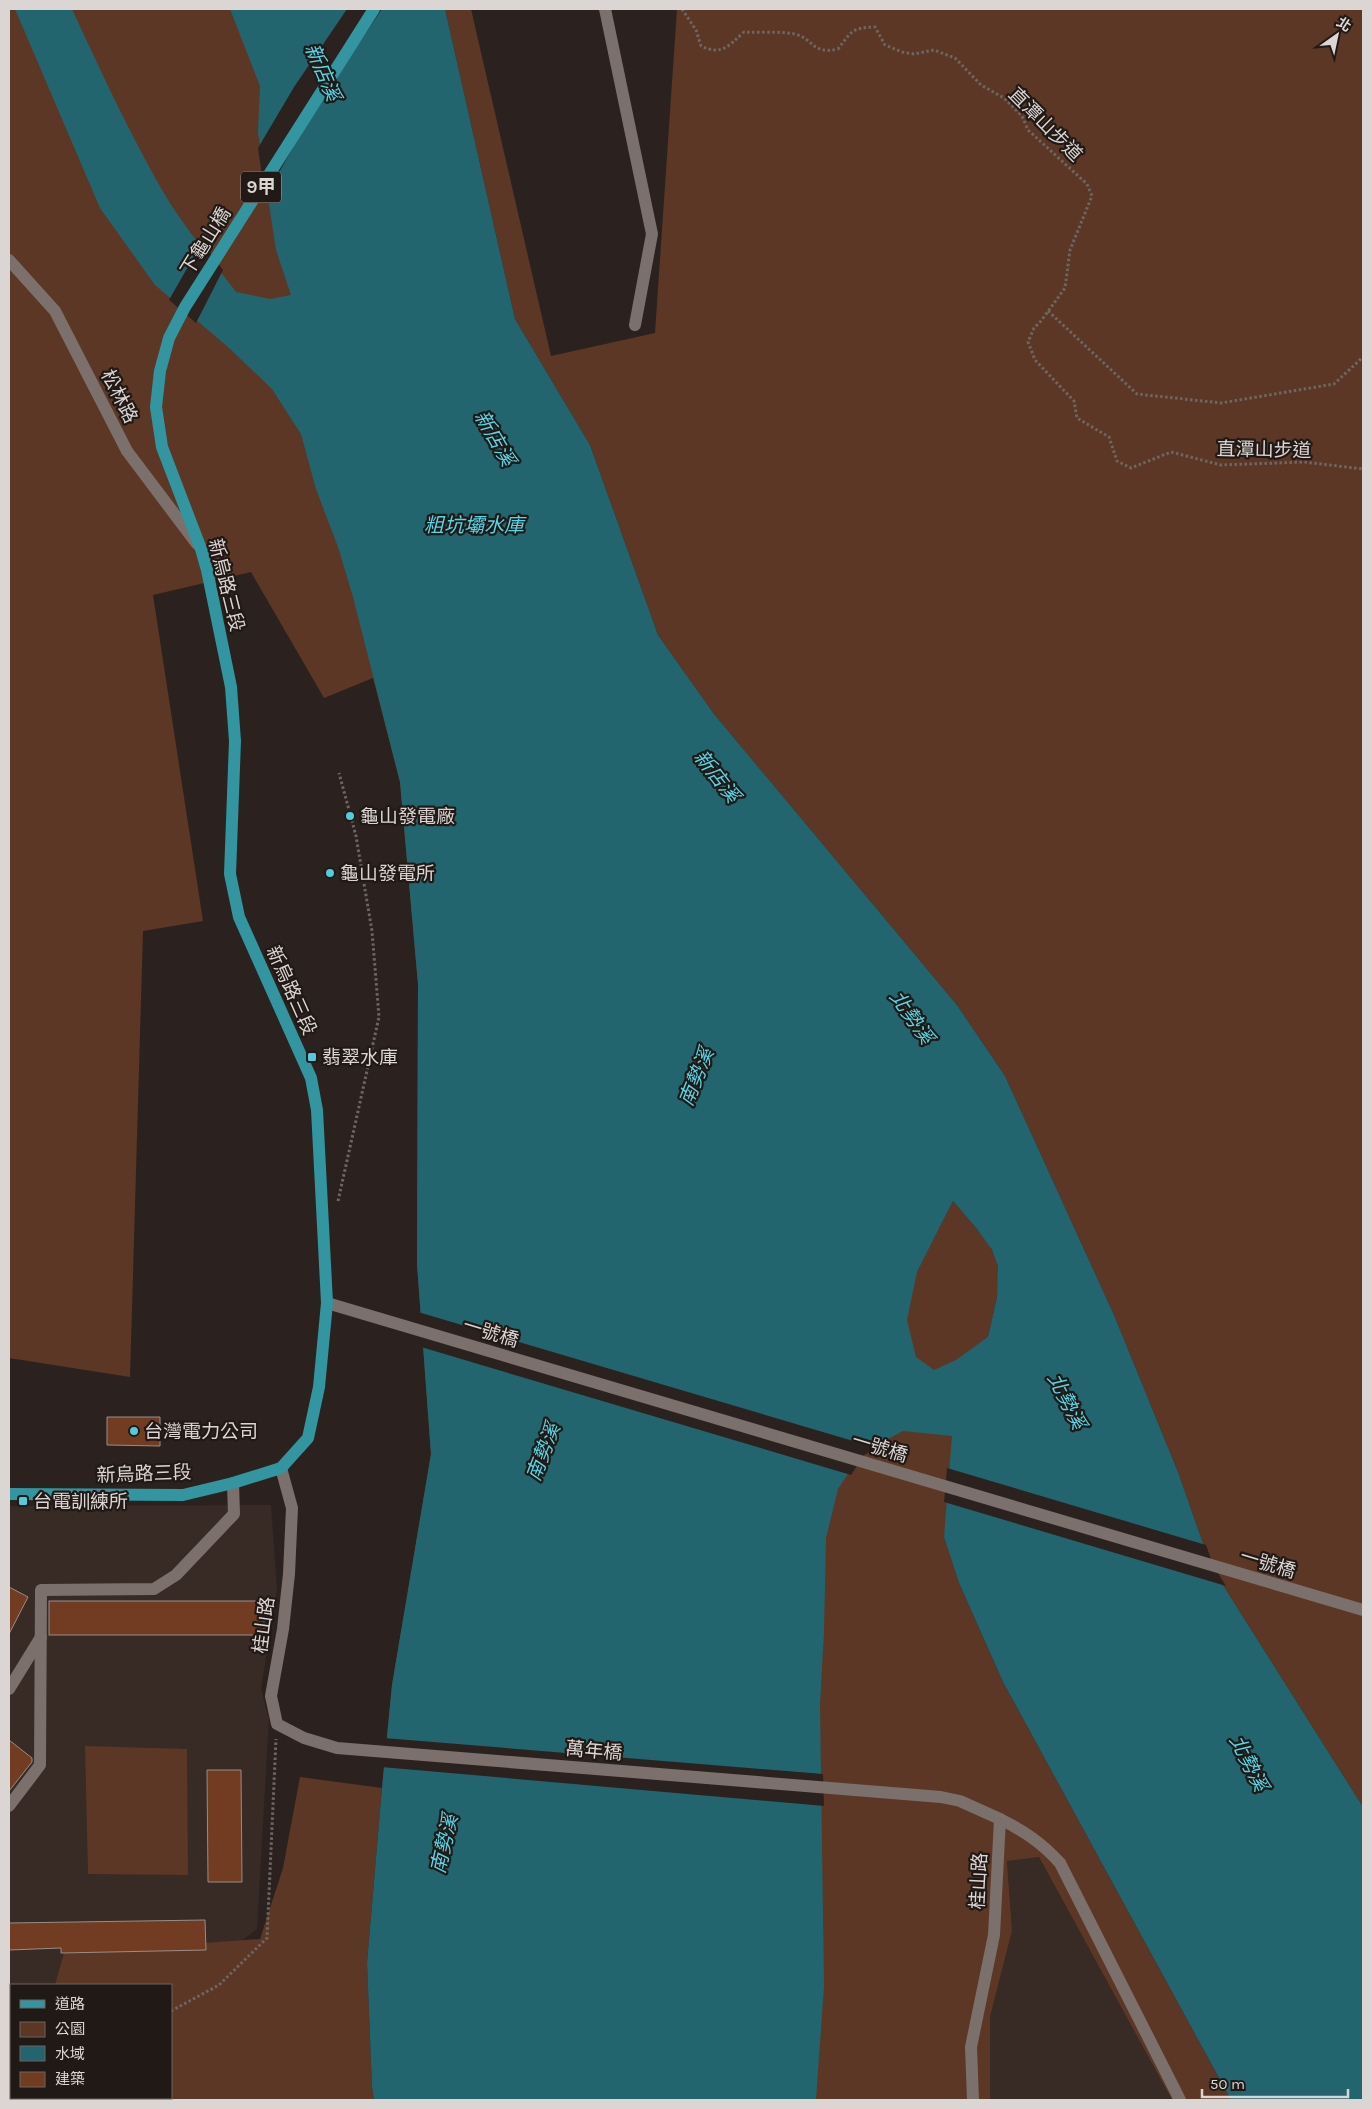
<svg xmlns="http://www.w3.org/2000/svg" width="1372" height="2109" font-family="Karla,'Noto Sans TC',sans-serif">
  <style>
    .built { fill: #382a24 }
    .green { fill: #5c3725 }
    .water { fill: #23656f; fill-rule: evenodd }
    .pier { fill: #2b221f }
    .building { fill: #723c23; stroke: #988d88 }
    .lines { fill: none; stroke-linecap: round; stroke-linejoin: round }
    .path { stroke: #6e6663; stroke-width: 3; stroke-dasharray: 2.5 2.5; stroke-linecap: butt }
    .minor { stroke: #7b706c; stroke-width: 12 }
    .major { stroke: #3295a0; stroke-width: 12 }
    .poi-dot { fill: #54cadd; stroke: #211915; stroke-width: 2 }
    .labels { text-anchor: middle; stroke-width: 4.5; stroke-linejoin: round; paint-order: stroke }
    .shield { fill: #211915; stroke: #a39d9a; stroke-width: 1 }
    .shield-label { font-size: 18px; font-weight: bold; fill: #dbd5d3 }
    .street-label { font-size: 19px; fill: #dbd5d3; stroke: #211915 }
    .poi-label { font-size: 19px; fill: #dbd5d3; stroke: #211915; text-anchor: start }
    .water-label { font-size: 20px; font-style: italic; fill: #56d6e9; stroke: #211915 }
  </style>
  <rect width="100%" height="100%" fill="#2b221f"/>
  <!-- built -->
  <g class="built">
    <polygon points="271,1505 277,1590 261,1689 269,1719 257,1929 183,1987 11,1985 11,2067 9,2067 9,1506"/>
    <polygon points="1039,1857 1172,2100 990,2100 990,2017 1012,1931 1007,1861"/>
  </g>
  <!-- green -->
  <g class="green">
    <polygon points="9,9 230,9 563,694 382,1788 367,1963 372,2087 374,2100 9,2100 9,2047 11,2047 11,2098 171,2098 171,1985 55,1985 64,1953 260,1939 283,1868 300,1777 382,1788 392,1685 431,1454 417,1264 418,984 400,782 373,678 324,698 251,572 153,595 203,921 143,931 130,1377 9,1358"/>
    <polygon points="445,9 471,9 551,356 655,333 677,9 1363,9 1363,1807 1211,1566 1178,1472 1114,1315 1005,1076 957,1005 714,714 658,635 590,445 515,319"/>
    <path d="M953,1201C967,1218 994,1244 998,1266C1000,1275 997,1288 997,1297L944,1536L959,1583L1003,1682L1231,2100H1172L1039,1857L1007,1861L1012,1931L990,2017V2100H494Z"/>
    <polygon points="85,1746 187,1749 188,1875 88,1874"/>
    <polygon points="9,1984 18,1984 11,1985 11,2040 9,2040"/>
  </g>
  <!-- water -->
  <path class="water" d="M15,9H72C100,70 129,132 162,190C183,226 211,259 236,292L270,299L291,295L276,250L258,132L260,86L230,9H445L515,319L590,445L658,635L714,714L957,1005L1005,1076L1114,1315L1178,1472L1211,1566L1363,1807V2100H1231L1003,1682L959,1583L944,1537L952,1436L903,1431L862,1453L838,1489L826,1538L824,1631L820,1705L824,1986L816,2100H374L372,2087L367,1963L382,1788L392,1685L431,1454L417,1264L418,984L400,782L353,597L338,547L316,489L301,434L272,389L228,347L155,285L100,208ZM953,1201L977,1229L992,1250L998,1266L997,1297L988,1337L956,1360L934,1370L916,1357L907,1320L917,1272Z"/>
  <!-- pier -->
  <g class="pier">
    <polygon points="347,9 382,9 315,109 265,197 258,148 294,87"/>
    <polygon points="202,242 223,270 196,323 169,300"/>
    <polygon points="418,1312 877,1448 864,1455 851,1475 421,1347"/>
    <polygon points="947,1468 1206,1545 1213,1565 1226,1586 944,1502"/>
    <polygon points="384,1738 823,1774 824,1806 381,1767"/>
  </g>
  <!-- building -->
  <g class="building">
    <polygon points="107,1417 160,1417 160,1446 107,1445"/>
    <polygon points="9,1587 28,1597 9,1634"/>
    <rect x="49" y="1601" width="215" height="34"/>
    <polygon points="9,1740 32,1758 32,1762 9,1791"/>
    <polygon points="207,1770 241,1770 242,1882 208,1882"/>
    <polygon points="205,1920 206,1950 61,1953 61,1948 9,1950 9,1923"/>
  </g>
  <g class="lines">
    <!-- path -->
    <g class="path">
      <path d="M682,9L696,30L701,46C722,56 728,46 744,32C760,33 779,31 795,34C814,39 812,55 838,49C852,31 851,28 875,27L885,45L902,52L914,54L934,50L955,58L981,85L1004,98L1022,116L1028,130L1087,184L1092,196L1070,250L1065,288L1041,321L1034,328L1028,342L1035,360L1074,401L1077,418L1109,437L1117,461L1131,468L1171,452L1221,465L1304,462L1363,469"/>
      <polyline points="1048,311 1137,394 1221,403 1334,384 1363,357"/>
      <polyline points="338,1201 379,1017 372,931 356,836 339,773"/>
      <polyline points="171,2011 219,1985 267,1938 276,1739"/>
      <polyline points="33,2100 35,2098"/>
    </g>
    <!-- minor -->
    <g class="minor">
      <polyline points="605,9 652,234 635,325"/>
      <polyline points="9,260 55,311 127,451 197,544"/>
      <polyline points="327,1303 1363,1610"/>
      <polyline points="281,1468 292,1508 289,1574 283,1629 271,1696 277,1724 304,1738 337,1748 941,1797 960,1801 1000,1819 994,1935 971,2047 973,2100"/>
      <polyline points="9,1689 41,1637"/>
      <polyline points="9,1806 40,1765 41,1590 154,1589 176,1575 234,1514 233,1483"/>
      <path d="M1000,1819C1024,1831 1042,1843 1060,1863L1180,2100"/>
    </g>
    <!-- major -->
    <polyline class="major" points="9,1494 183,1495 233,1483 281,1468 308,1438 319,1387 327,1303 317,1110 311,1078 239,917 230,874 235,741 231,687 207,570 201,549 162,447 156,407 160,371 169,338 185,307 374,9"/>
  </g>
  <!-- markers -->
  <g class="poi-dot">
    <circle cx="350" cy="816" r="5"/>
    <circle cx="330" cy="873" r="5"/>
    <rect x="307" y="1052" width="10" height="10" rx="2.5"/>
    <circle cx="134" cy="1431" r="5"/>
    <rect x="18" y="1496" width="10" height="10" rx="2.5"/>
  </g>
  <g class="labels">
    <!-- shield labels -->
    <rect class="shield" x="241" y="171.5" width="40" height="31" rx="4"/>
    <g class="shield-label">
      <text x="261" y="193">9甲</text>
    </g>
    <!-- street labels -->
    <g class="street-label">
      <text transform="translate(1046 124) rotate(45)" y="7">直潭山步道</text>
      <text transform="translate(205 241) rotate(-58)" y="7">下龜山橋</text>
      <text transform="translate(120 396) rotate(63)" y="7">松林路</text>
      <text transform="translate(1264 449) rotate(1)" y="7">直潭山步道</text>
      <text transform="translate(227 585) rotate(76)" y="7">新烏路三段</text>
      <text transform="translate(292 990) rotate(66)" y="7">新烏路三段</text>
      <text transform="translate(491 1332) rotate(17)" y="7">一號橋</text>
      <text transform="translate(880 1447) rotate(17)" y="7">一號橋</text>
      <text transform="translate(144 1473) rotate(-2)" y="7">新烏路三段</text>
      <text transform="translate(1268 1563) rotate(17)" y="7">一號橋</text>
      <text transform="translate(263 1625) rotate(-82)" y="7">桂山路</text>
      <text transform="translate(594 1750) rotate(5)" y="7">萬年橋</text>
      <text transform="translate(978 1881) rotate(-87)" y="7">桂山路</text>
    </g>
    <!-- poi labels -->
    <g class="poi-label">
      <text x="360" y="823">龜山發電廠</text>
      <text x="340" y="880">龜山發電所</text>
      <text x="322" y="1064">翡翠水庫</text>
      <text x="144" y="1438">台灣電力公司</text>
      <text x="33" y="1508">台電訓練所</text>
    </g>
    <!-- water labels -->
    <g class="water-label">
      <text transform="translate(323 72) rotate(67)" y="7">新店溪</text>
      <text transform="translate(495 438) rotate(60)" y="7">新店溪</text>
      <text x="474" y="532">粗坑壩水庫</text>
      <text transform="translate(717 776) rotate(52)" y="7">新店溪</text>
      <text transform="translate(912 1017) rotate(55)" y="7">北勢溪</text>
      <text transform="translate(696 1077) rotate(-68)" y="7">南勢溪</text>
      <text transform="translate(1067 1401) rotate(63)" y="7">北勢溪</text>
      <text transform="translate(543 1452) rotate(-69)" y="7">南勢溪</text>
      <text transform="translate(1249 1763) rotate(63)" y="7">北勢溪</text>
      <text transform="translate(444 1844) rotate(-77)" y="7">南勢溪</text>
    </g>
  </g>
  <!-- border -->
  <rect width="1372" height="2109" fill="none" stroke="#dbd5d3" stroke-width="20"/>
  <!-- legend -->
  <rect x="10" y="1984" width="162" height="115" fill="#211915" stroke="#6b6461"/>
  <rect x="20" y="2000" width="25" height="8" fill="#3295a0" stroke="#6b6461"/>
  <text x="55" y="2009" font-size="15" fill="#dbd5d3">道路</text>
  <rect x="20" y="2022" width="25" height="15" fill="#5c3725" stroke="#6b6461"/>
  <text x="55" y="2034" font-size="15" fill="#dbd5d3">公園</text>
  <rect x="20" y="2046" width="25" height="15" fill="#23656f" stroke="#6b6461"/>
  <text x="55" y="2059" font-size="15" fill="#dbd5d3">水域</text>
  <rect x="20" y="2072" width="25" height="15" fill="#723c23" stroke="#6b6461"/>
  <text x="55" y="2084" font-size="15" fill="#dbd5d3">建築</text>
  <!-- north arrow -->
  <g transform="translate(1337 35) rotate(33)" stroke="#211915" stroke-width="4" paint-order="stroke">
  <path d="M0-4L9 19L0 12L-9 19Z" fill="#dbd5d3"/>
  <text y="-8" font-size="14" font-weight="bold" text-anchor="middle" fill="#dbd5d3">北</text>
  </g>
  <!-- scale -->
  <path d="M1202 2089v8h146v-8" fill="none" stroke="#dbd5d3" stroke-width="2.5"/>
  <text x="1210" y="2089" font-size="15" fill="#dbd5d3" stroke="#211915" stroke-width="4" paint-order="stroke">50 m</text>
</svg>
